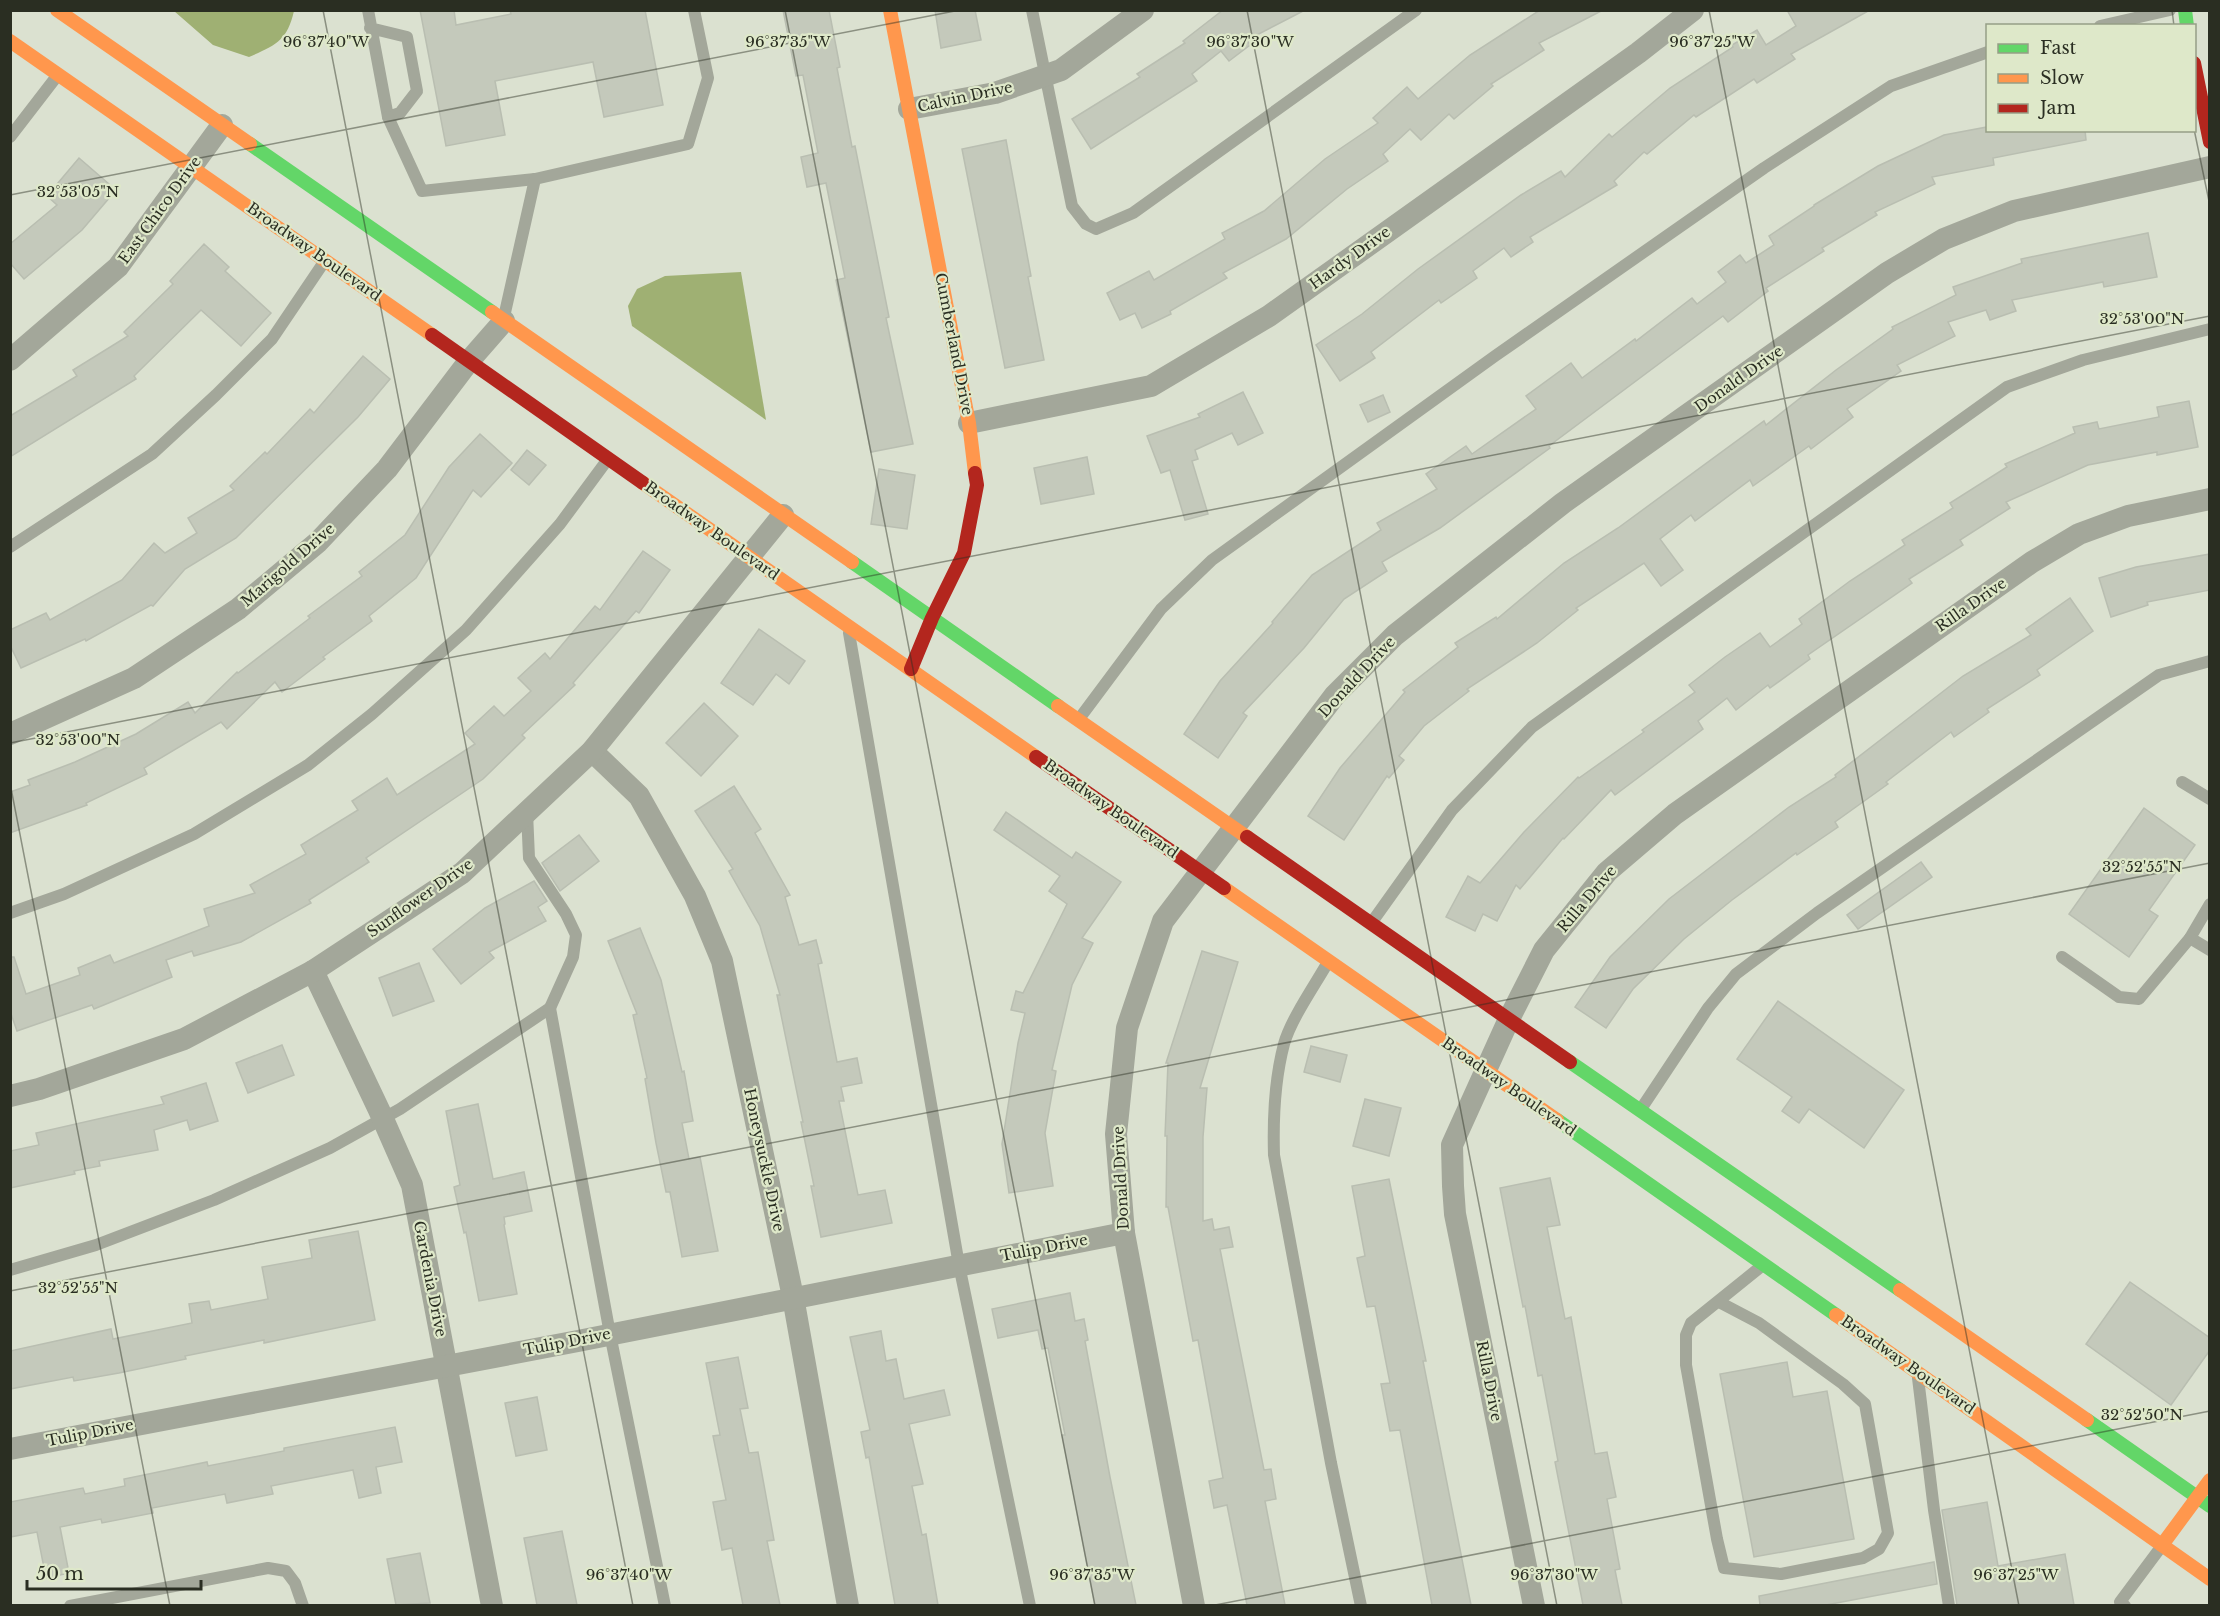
<svg xmlns="http://www.w3.org/2000/svg" width="2220" height="1616" font-family="'Libre Baskerville',serif">
  <style>
    .water { fill: #9fb073 }
    .building { fill: #c4c9bb; stroke: #b9beb1; stroke-width: 1.5 }
    .lines { fill: none; stroke-linecap: round; stroke-linejoin: round }
    .lane { stroke: #a3a79a; stroke-width: 12 }
    .street { stroke: #a3a79a; stroke-width: 22 }
    .fast { stroke: #63d668; stroke-width: 14 }
    .slow { stroke: #ff974d; stroke-width: 14 }
    .jam { stroke: #b3261e; stroke-width: 14 }
    .ticks { fill: none; stroke: #2a2e22; stroke-width: 1.5; stroke-opacity: 0.45 }
    .labels { text-anchor: middle; stroke-width: 4.5; stroke-linejoin: round; paint-order: stroke }
    .street-label { font-size: 15px; fill: #2a2e22; stroke: #dee8c9 }
    .ticks-label { font-size: 15px; text-anchor: middle; fill: #2a2e22; stroke: #dee8c9; stroke-width: 4.5; stroke-linejoin: round; paint-order: stroke }
  </style>
  <rect width="100%" height="100%" fill="#dbe1d0"/>
  <!-- water -->
  <g class="water">
    <path d="M174,11H294C287,41 276,45 249,57L213,45Z"/>
    <polygon points="741,272 766,420 632,326 628,306 637,289 665,276"/>
  </g>
  <!-- building -->
  <g class="building">
    <polygon points="420,10 454,10 456,25 511,14 510,10 645,10 663,105 604,117 593,62 495,81 505,135 446,146"/>
    <polygon points="783,10 829,10 840,67 837,68 852,147 855,146 889,317 886,318 913,444 871,452 836,280 845,278 826,183 807,187 801,157 818,153 803,75 796,76"/>
    <polygon points="935,10 975,10 981,40 941,48"/>
    <polygon points="1223,10 1305,10 1247,40 1250,45 1229,61 1221,51 1192,74 1197,81 1091,149 1072,119 1140,77 1137,74 1185,43 1183,41"/>
    <polygon points="1540,10 1603,10 1539,43 1544,50 1491,84 1493,86 1454,119 1449,114 1421,140 1410,129 1383,154 1388,161 1347,189 1286,239 1223,273 1227,278 1170,311 1171,314 1142,328 1135,313 1120,320 1107,293 1149,271 1154,280 1225,239 1222,233 1264,211 1325,159 1378,123 1373,118 1407,87 1418,99 1470,55"/>
    <polygon points="1787,10 1870,10 1791,54 1795,59 1757,83 1754,79 1696,117 1694,115 1647,154 1644,152 1614,181 1617,185 1530,237 1533,242 1511,257 1504,248 1473,271 1477,278 1441,303 1439,300 1371,352 1375,358 1340,381 1316,345 1362,314 1418,269 1521,195 1561,171 1565,177 1609,134 1612,137 1670,88 1733,47 1732,45 1757,30 1766,45 1796,26"/>
    <polygon points="1987,127 1987,130 2085,130 2086,140 1993,158 1994,165 1932,177 1935,184 1875,212 1877,215 1822,248 1824,251 1766,288 1768,291 1728,322 1723,316 1549,446 1550,448 1440,528 1382,562 1387,571 1344,599 1304,648 1243,713 1247,716 1218,758 1184,734 1220,681 1273,623 1272,622 1312,575 1381,530 1377,523 1437,489 1426,474 1466,446 1472,454 1536,409 1526,396 1571,363 1582,378 1635,339 1636,341 1692,298 1697,304 1726,282 1718,272 1740,255 1746,263 1774,245 1769,236 1814,206 1814,205 1878,166 1944,135"/>
    <polygon points="1006,140 1031,276 1028,277 1044,360 1005,368 962,149"/>
    <polygon points="79,158 116,190 82,230 24,279 10,263 10,244 57,205 47,196"/>
    <polygon points="2148,233 2157,277 2104,287 2103,282 2012,300 2016,311 1990,320 1986,310 1948,322 1955,336 1897,365 1901,371 1847,409 1853,417 1811,449 1809,446 1753,486 1750,480 1695,521 1691,515 1660,539 1683,570 1661,586 1644,563 1576,608 1578,610 1537,643 1467,689 1469,691 1424,726 1399,756 1404,760 1389,778 1387,776 1344,840 1308,816 1340,768 1405,692 1403,690 1458,647 1455,643 1496,617 1497,619 1564,563 1618,528 1764,421 1766,425 1836,370 1893,329 1892,327 1956,295 1953,287 2022,263 2021,259"/>
    <polygon points="204,244 229,267 225,271 271,313 241,346 201,310 134,376 136,379 10,457 10,416 77,376 73,370 128,336 124,332 173,284 170,281"/>
    <polygon points="363,356 390,379 358,417 236,538 185,569 153,606 151,605 86,641 85,639 21,668 10,645 10,630 46,613 50,620 122,580 154,543 165,553 197,533 188,518 234,490 230,486 265,452 267,454 310,409 314,413"/>
    <polygon points="1243,392 1263,433 1238,445 1232,433 1195,450 1198,459 1192,461 1208,514 1185,520 1170,470 1161,473 1147,436 1200,417 1198,414"/>
    <polygon points="1383,395 1390,412 1368,422 1360,405"/>
    <polygon points="2189,401 2198,447 2157,455 2157,452 2088,465 2006,502 2010,508 1960,540 1963,545 1909,579 1912,583 1808,655 1810,659 1770,688 1768,685 1736,710 1727,698 1698,721 1703,729 1615,795 1611,790 1564,839 1563,838 1520,889 1516,885 1497,921 1483,914 1475,931 1446,917 1468,876 1480,883 1524,832 1578,777 1579,778 1644,732 1642,730 1695,692 1689,685 1725,657 1760,633 1770,647 1802,624 1799,619 1850,581 1905,545 1902,540 1953,508 1950,503 2007,467 2005,464 2075,433 2073,427 2097,422 2099,429 2159,417 2157,407"/>
    <polygon points="480,434 512,463 481,497 473,490 416,578 369,616 372,621 323,657 325,659 282,692 275,682 227,729 221,722 144,768 147,774 86,803 87,805 10,833 10,792 30,785 28,780 75,762 136,734 188,702 195,713 237,672 238,673 310,618 308,616 362,576 359,572 405,535 449,467"/>
    <polygon points="527,450 546,465 529,485 511,470"/>
    <polygon points="1087,457 1094,494 1041,504 1034,468"/>
    <polygon points="879,469 915,475 907,529 871,524"/>
    <polygon points="643,551 670,570 639,613 636,611 573,683 575,685 522,735 525,738 483,779 366,858 369,862 309,900 311,903 241,942 194,956 192,951 166,960 172,977 94,1009 92,1005 17,1031 10,1011 10,957 14,957 26,994 80,975 78,968 110,955 114,963 209,926 204,909 255,893 250,885 306,854 301,845 358,810 352,801 387,778 397,795 475,744 465,733 494,706 504,716 531,691 518,678 545,653 550,659 595,606 600,610"/>
    <polygon points="2210,554 2210,590 2147,602 2148,605 2111,617 2099,578 2136,567"/>
    <polygon points="2070,598 2093,631 2037,670 2040,675 1987,709 1989,712 1954,737 1951,732 1886,782 1888,784 1835,822 1838,827 1797,855 1796,853 1732,900 1684,939 1633,989 1606,1028 1575,1007 1610,957 1669,899 1789,807 1836,777 1835,775 1963,676 2031,635 2026,629"/>
    <polygon points="759,629 805,661 789,684 776,674 753,705 721,683"/>
    <polygon points="704,703 738,736 701,776 666,743"/>
    <polygon points="734,786 761,829 755,833 790,895 785,897 799,945 816,940 822,963 818,964 837,1062 857,1058 862,1083 841,1087 844,1101 839,1101 858,1195 885,1190 892,1223 821,1237 811,1186 814,1186 801,1122 803,1122 777,995 780,995 760,926 729,871 733,869 695,811"/>
    <polygon points="2144,808 2195,845 2149,910 2158,916 2129,957 2069,914"/>
    <polygon points="1006,812 1072,858 1076,852 1121,882 1082,938 1093,943 1072,985 1052,1070 1056,1071 1045,1133 1053,1186 1009,1193 1002,1144 1018,1043 1025,1013 1011,1010 1016,991 1023,993 1067,904 1049,891 1060,876 994,830"/>
    <polygon points="579,835 599,861 560,891 542,863"/>
    <polygon points="1921,862 1932,877 1858,929 1847,915"/>
    <polygon points="534,881 547,901 538,907 546,921 489,952 494,958 461,984 433,949 485,908"/>
    <polygon points="640,928 661,980 682,1072 684,1071 693,1121 682,1123 689,1159 700,1157 718,1251 682,1257 670,1192 666,1192 656,1143 645,1079 647,1078 633,1015 637,1014 608,941"/>
    <polygon points="1202,951 1238,962 1200,1088 1207,1088 1203,1137 1203,1221 1212,1219 1214,1230 1229,1227 1233,1247 1220,1249 1264,1470 1271,1469 1276,1499 1265,1501 1285,1605 1247,1605 1227,1505 1214,1508 1209,1481 1223,1478 1198,1340 1193,1341 1168,1207 1166,1207 1167,1136 1165,1136 1168,1063 1166,1063"/>
    <polygon points="419,963 434,1001 393,1016 379,978"/>
    <polygon points="1778,1001 1904,1090 1864,1148 1809,1109 1799,1123 1782,1111 1792,1097 1737,1059"/>
    <polygon points="282,1045 294,1075 248,1093 236,1063"/>
    <polygon points="1311,1046 1347,1055 1340,1082 1304,1072"/>
    <polygon points="206,1083 218,1121 190,1130 187,1120 154,1130 158,1150 99,1161 100,1166 74,1171 75,1174 10,1188 10,1151 39,1145 36,1133 164,1104 161,1097"/>
    <polygon points="1365,1099 1401,1108 1389,1156 1353,1146"/>
    <polygon points="478,1104 493,1179 524,1172 532,1211 504,1217 505,1224 504,1225 517,1294 479,1301 466,1232 464,1233 454,1187 460,1185 446,1111"/>
    <polygon points="1550,1178 1560,1225 1547,1227 1565,1319 1571,1317 1595,1454 1607,1452 1616,1497 1607,1499 1620,1569 1615,1570 1622,1605 1583,1605 1555,1462 1558,1461 1542,1375 1538,1376 1525,1306 1523,1307 1500,1188"/>
    <polygon points="1389,1179 1426,1361 1423,1361 1471,1605 1432,1605 1400,1430 1390,1431 1381,1384 1390,1383 1375,1306 1367,1307 1357,1258 1365,1256 1352,1186"/>
    <polygon points="358,1231 375,1320 264,1343 264,1340 185,1356 186,1359 119,1373 74,1381 73,1377 10,1389 10,1351 111,1329 113,1339 192,1323 189,1304 209,1301 211,1310 268,1299 262,1267 312,1258 309,1240"/>
    <polygon points="2130,1282 2210,1338 2210,1350 2171,1405 2086,1344"/>
    <polygon points="1070,1293 1075,1321 1084,1319 1088,1340 1085,1341 1110,1477 1136,1605 1095,1605 1062,1435 1065,1435 1048,1348 1042,1349 1038,1330 998,1338 992,1309"/>
    <polygon points="881,1331 886,1361 896,1359 904,1399 944,1390 950,1415 909,1424 923,1484 912,1486 922,1535 926,1534 938,1605 895,1605 869,1457 866,1458 861,1432 870,1430 850,1337"/>
    <polygon points="738,1357 748,1408 740,1409 749,1453 758,1452 774,1540 767,1541 780,1605 743,1605 732,1548 722,1550 713,1502 726,1500 713,1436 720,1435 706,1363"/>
    <polygon points="1787,1362 1793,1397 1827,1391 1854,1539 1754,1557 1720,1374"/>
    <polygon points="537,1397 547,1450 516,1456 505,1403"/>
    <polygon points="395,1427 402,1462 376,1467 381,1493 359,1498 353,1470 271,1486 273,1494 227,1503 225,1494 152,1508 153,1513 102,1523 101,1519 60,1527 69,1573 46,1578 37,1532 10,1537 10,1502 83,1488 85,1494 125,1486 124,1479 207,1462 208,1466 284,1451 284,1448"/>
    <polygon points="1987,1502 1998,1566 2065,1554 2074,1605 1957,1605 1942,1510"/>
    <polygon points="562,1531 577,1605 537,1605 524,1538"/>
    <polygon points="420,1553 430,1603 396,1605 387,1559"/>
    <polygon points="1934,1562 1937,1584 1826,1605 1760,1605 1759,1596"/>
  </g>
  <g class="lines">
    <!-- lane -->
    <g class="lane">
      <polyline points="368,10 388,117 400,113 417,91 407,37 370,28"/>
      <polyline points="1032,10 1072,206 1086,224 1096,229 1133,213 1416,10"/>
      <polyline points="2100,26 2170,10"/>
      <polyline points="388,117 422,191 535,179"/>
      <polyline points="10,137 57,76"/>
      <polyline points="504,317 535,179 688,144 708,78 694,10"/>
      <polyline points="10,547 152,454 216,395 272,339 324,262"/>
      <polyline points="849,633 959,1265 1030,1606"/>
      <polyline points="1079,719 1161,609 1212,560 1495,356 1764,168 1891,86 1988,52"/>
      <polyline points="2182,782 2210,799"/>
      <polyline points="527,812 529,858 566,914 576,935 573,957 550,1008"/>
      <polyline points="2210,904 2190,938 2210,950"/>
      <polyline points="10,913 64,894 194,834 308,765 372,714 466,630 560,524 608,459"/>
      <polyline points="1372,922 1452,810 1532,727 2007,387 2083,360 2210,329"/>
      <polyline points="2062,957 2119,997 2139,999 2190,938"/>
      <path d="M1328,962C1315,985 1291,1019 1284,1044C1275,1078 1273,1121 1274,1155L1331,1463L1361,1606"/>
      <polyline points="1641,1109 1708,1008 1736,974 1817,913 2159,675 2210,661"/>
      <polyline points="10,1270 96,1245 214,1200 330,1148 400,1109 550,1008 610,1334 665,1606"/>
      <polyline points="1719,1302 1759,1323 1843,1384 1865,1404 1888,1533 1879,1549 1863,1558 1781,1574 1724,1568 1717,1539 1686,1365 1686,1335 1691,1323 1763,1265"/>
      <polyline points="1918,1378 1934,1510 1949,1606"/>
      <polyline points="70,1606 268,1568 286,1571 295,1583 303,1606"/>
      <polyline points="2125,1606 2120,1602 2161,1547"/>
    </g>
    <!-- street -->
    <g class="street">
      <polyline points="909,109 995,93 1061,70 1143,10"/>
      <polyline points="10,360 118,267 222,125"/>
      <polyline points="969,423 1151,386 1269,316 1638,53 1693,10"/>
      <polyline points="10,734 134,678 238,609 318,542 387,469 469,361 504,321"/>
      <polyline points="592,751 639,796 695,896 722,961 793,1297 848,1606"/>
      <polyline points="313,971 379,1110 412,1185 492,1606"/>
      <polyline points="10,1096 39,1089 184,1039 313,971 462,873 592,751 783,515"/>
      <polyline points="10,1449 578,1341 1124,1233"/>
      <polyline points="1194,1606 1124,1233 1116,1134 1127,1028 1163,921 1335,695 1395,635 1563,503 1887,273 1944,239 2014,211 2210,167"/>
      <polyline points="1534,1606 1455,1214 1453,1186 1452,1145 1509,1019 1544,950 1607,872 1675,814 2032,562 2079,534 2128,516 2210,499"/>
    </g>
    <!-- fast -->
    <g class="fast">
      <polyline points="2185,10 2187,26"/>
      <polyline points="250,144 492,312"/>
      <polyline points="852,562 1058,706"/>
      <polyline points="1570,1062 1900,1290"/>
      <polyline points="1557,1120 1836,1315"/>
      <polyline points="2087,1420 2210,1506"/>
    </g>
    <!-- slow -->
    <g class="slow">
      <polyline points="57,10 250,144"/>
      <polyline points="890,10 969,423 975,473"/>
      <polyline points="10,41 432,335"/>
      <polyline points="492,312 852,562"/>
      <polyline points="643,483 1036,757"/>
      <polyline points="1058,706 1247,837"/>
      <polyline points="1224,888 1557,1120"/>
      <polyline points="1900,1290 2087,1420"/>
      <polyline points="1836,1315 2210,1579"/>
      <polyline points="2162,1545 2210,1480"/>
    </g>
    <!-- jam -->
    <g class="jam">
      <polyline points="2194,63 2210,142"/>
      <polyline points="432,335 643,483"/>
      <polyline points="911,669 932,618 964,553 977,485 975,473"/>
      <polyline points="1036,757 1224,888"/>
      <polyline points="1247,837 1570,1062"/>
    </g>
  </g>
  <!-- ticks -->
  <path class="ticks" d="M323,10L633,1606M785,10L1095,1606M1247,10L1557,1606M1709,10L2019,1606M2172,10L2174,26M2194,129L2210,206M10,195L960,10M10,743L2210,316M10,783L170,1606M10,1291L2210,863M1210,1606L2210,1411"/>
  <g class="labels">
    <!-- street labels -->
    <g class="street-label">
      <text transform="translate(965 97) rotate(-12)" y="5">Calvin Drive</text>
      <text transform="translate(160 210) rotate(-54)" y="5">East Chico Drive</text>
      <text transform="translate(314 252) rotate(35)" y="5">Broadway Boulevard</text>
      <text transform="translate(1350 258) rotate(-36)" y="5">Hardy Drive</text>
      <text transform="translate(954 344) rotate(79)" y="5">Cumberland Drive</text>
      <text transform="translate(1739 379) rotate(-35)" y="5">Donald Drive</text>
      <text transform="translate(712 531) rotate(35)" y="5">Broadway Boulevard</text>
      <text transform="translate(288 565) rotate(-41)" y="5">Marigold Drive</text>
      <text transform="translate(1971 605) rotate(-35)" y="5">Rilla Drive</text>
      <text transform="translate(1357 677) rotate(-47)" y="5">Donald Drive</text>
      <text transform="translate(1111 809) rotate(35)" y="5">Broadway Boulevard</text>
      <text transform="translate(420 898) rotate(-35)" y="5">Sunflower Drive</text>
      <text transform="translate(1587 899) rotate(-50)" y="5">Rilla Drive</text>
      <text transform="translate(1509 1087) rotate(35)" y="5">Broadway Boulevard</text>
      <text transform="translate(764 1160) rotate(78)" y="5">Honeysuckle Drive</text>
      <text transform="translate(1121 1178) rotate(-93)" y="5">Donald Drive</text>
      <text transform="translate(1044 1248) rotate(-11)" y="5">Tulip Drive</text>
      <text transform="translate(430 1279) rotate(79)" y="5">Gardenia Drive</text>
      <text transform="translate(567 1342) rotate(-11)" y="5">Tulip Drive</text>
      <text transform="translate(1908 1365) rotate(35)" y="5">Broadway Boulevard</text>
      <text transform="translate(1489 1381) rotate(79)" y="5">Rilla Drive</text>
      <text transform="translate(90 1433) rotate(-11)" y="5">Tulip Drive</text>
    </g>
  </g>
  <g class="ticks-label">
    <text x="326" y="47">96°37'40"W</text>
    <text x="788" y="47">96°37'35"W</text>
    <text x="1250" y="47">96°37'30"W</text>
    <text x="1712" y="47">96°37'25"W</text>
    <text x="78" y="197">32°53'05"N</text>
    <text x="2142" y="324">32°53'00"N</text>
    <text x="78" y="745">32°53'00"N</text>
    <text x="2142" y="872">32°52'55"N</text>
    <text x="78" y="1293">32°52'55"N</text>
    <text x="2142" y="1420">32°52'50"N</text>
    <text x="629" y="1580">96°37'40"W</text>
    <text x="1092" y="1580">96°37'35"W</text>
    <text x="1554" y="1580">96°37'30"W</text>
    <text x="2016" y="1580">96°37'25"W</text>
  </g>
  <!-- border -->
  <rect width="2220" height="1616" fill="none" stroke="#2a2e22" stroke-width="24"/>
  <!-- legend -->
  <rect x="1986" y="24" width="210" height="108" fill="#dee8c9" stroke="#969e86" stroke-width="1.5"/>
  <rect x="1998" y="44" width="30" height="9" fill="#63d668" stroke="#969e86" stroke-width="1.5"/>
  <text x="2040" y="54" font-size="18" fill="#2a2e22">Fast</text>
  <rect x="1998" y="74" width="30" height="9" fill="#ff974d" stroke="#969e86" stroke-width="1.5"/>
  <text x="2040" y="84" font-size="18" fill="#2a2e22">Slow</text>
  <rect x="1998" y="104" width="30" height="9" fill="#b3261e" stroke="#969e86" stroke-width="1.5"/>
  <text x="2040" y="114" font-size="18" fill="#2a2e22">Jam</text>
  <!-- scale -->
  <path d="M27 1580v9h174v-9" fill="none" stroke="#2a2e22" stroke-width="3"/>
  <text x="36" y="1580" font-size="18" fill="#2a2e22" stroke="#dee8c9" stroke-width="4.5" paint-order="stroke">50 m</text>
</svg>
